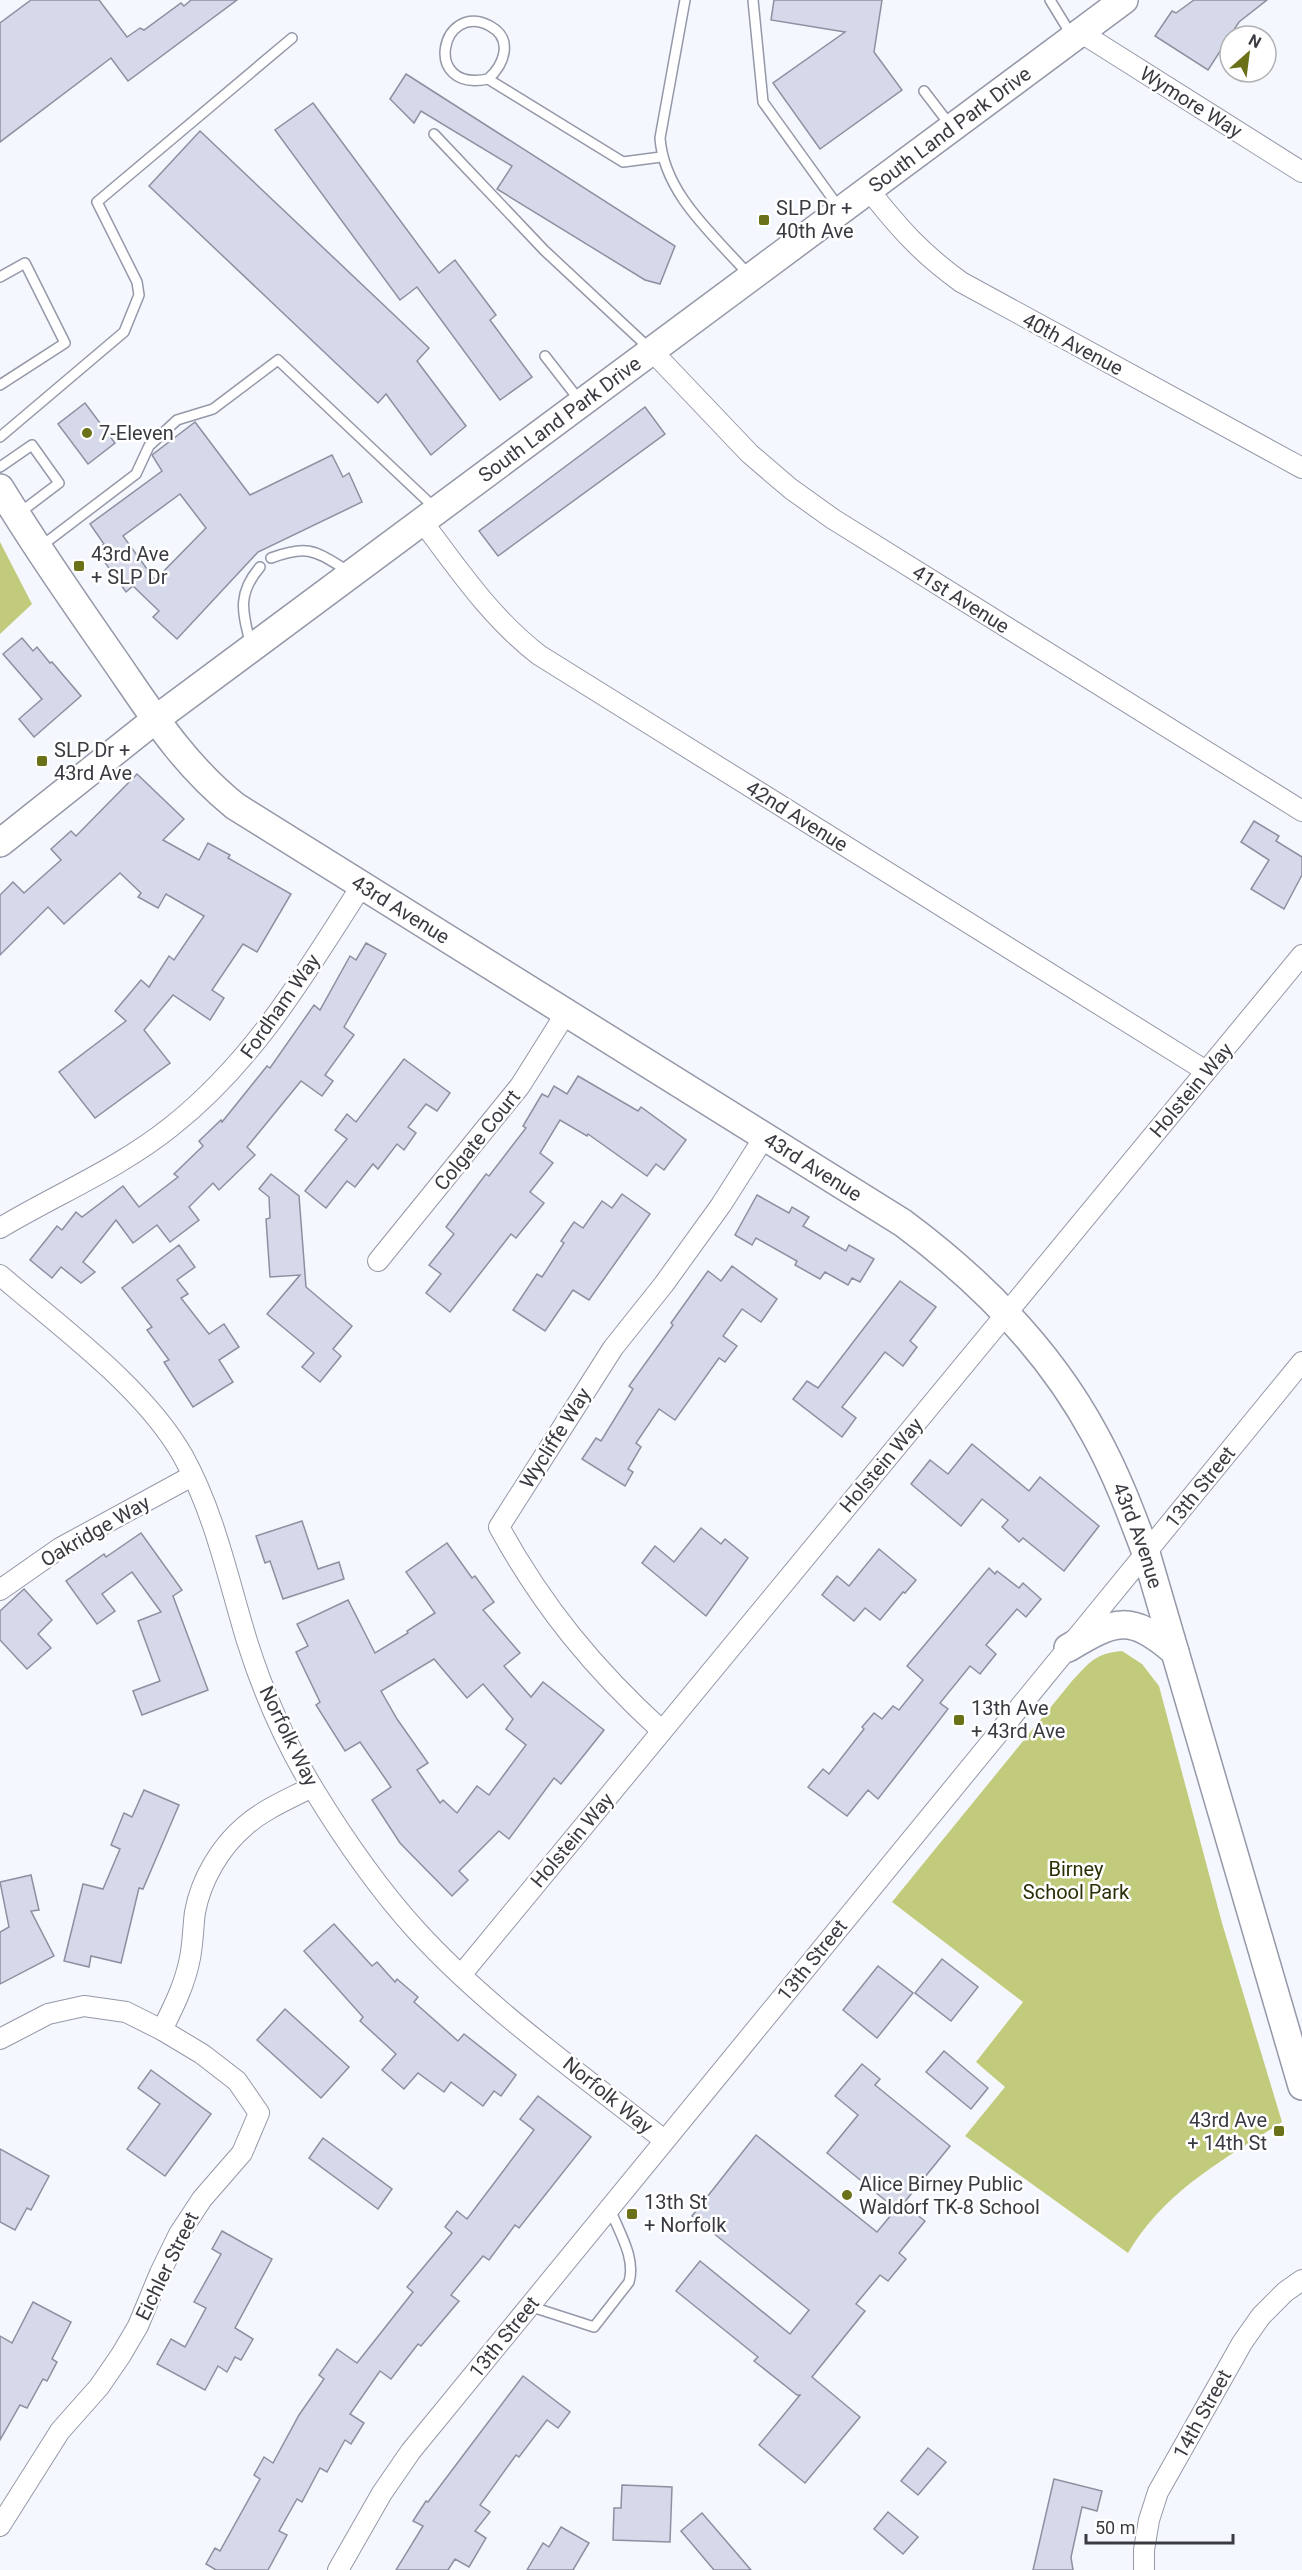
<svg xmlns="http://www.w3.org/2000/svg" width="1302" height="2570" font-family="Roboto,sans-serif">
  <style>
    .green { fill: #c2cb7b }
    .building { fill: #d5d9ea; stroke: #8c90a0; stroke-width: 1.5; fill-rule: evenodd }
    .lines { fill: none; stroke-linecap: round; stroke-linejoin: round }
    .lane-casing { stroke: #9598a8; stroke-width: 12 }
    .street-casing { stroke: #9598a8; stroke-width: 22 }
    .secondary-casing { stroke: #9598a8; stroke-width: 30 }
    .lane { stroke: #fff; stroke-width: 9 }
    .street { stroke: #fff; stroke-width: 20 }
    .secondary { stroke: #fff; stroke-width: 27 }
    .poi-dot { fill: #6b7118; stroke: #fff; stroke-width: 2 }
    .labels { text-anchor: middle; stroke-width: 5; stroke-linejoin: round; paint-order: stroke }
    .street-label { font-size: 20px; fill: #3a3b42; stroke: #fff }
    .poi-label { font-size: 20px; fill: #3a3b42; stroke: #fff; text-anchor: start }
    .park-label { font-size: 20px; fill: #2b2f04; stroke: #fff }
  </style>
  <rect width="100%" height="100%" fill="#f5f7fe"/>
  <!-- green -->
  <g class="green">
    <polygon points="0,542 32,604 0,634"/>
    <path d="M1122,1651L1142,1664L1159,1686L1222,1923L1282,2122C1223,2160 1164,2191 1128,2253L965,2136L1005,2087L976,2062L1023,2002L892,1902L1072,1681C1089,1663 1095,1653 1122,1651Z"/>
  </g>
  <!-- building -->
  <g class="building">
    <polygon points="31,0 99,0 127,37 140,28 144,30 181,3 184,6 191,0 237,0 128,81 111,58 0,142 0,23"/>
    <polygon points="774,0 882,0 874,52 902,90 820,149 773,83 845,32 771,20"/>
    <polygon points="1194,0 1267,0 1239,22 1208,70 1155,36 1172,11 1176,13"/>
    <polygon points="406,74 675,246 660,284 645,280 497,189 512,166 421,111 414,123 390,99"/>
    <polygon points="313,103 439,273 455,260 496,315 490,320 532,377 500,400 417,287 400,300 275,130"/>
    <polygon points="200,131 429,348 417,361 466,426 431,455 386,394 378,403 149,186"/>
    <polygon points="85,403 115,443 88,464 58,424"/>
    <polygon points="645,407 665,434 498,556 479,531"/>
    <path d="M195,422L250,495L332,455L343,477L349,473L362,502L258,552L177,639L153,617L159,611L133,586L126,592L96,550L104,544L90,524L162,471L152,455ZM180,494L206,528L155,580L123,536Z"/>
    <polygon points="22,638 33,651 37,647 50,663 52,662 81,696 34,737 19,719 42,699 3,654"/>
    <polygon points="137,774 184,819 163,840 199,860 208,843 230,855 228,858 291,894 257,952 243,944 212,990 224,998 210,1020 173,995 144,1030 170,1063 95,1118 59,1072 126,1021 115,1011 141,980 149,987 169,956 174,960 204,916 166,894 158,908 138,897 141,893 120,873 64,924 48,907 0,955 0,895 13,882 24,893 61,860 51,849 71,831 76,836"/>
    <polygon points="1254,821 1279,836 1276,841 1302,857 1302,875 1284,909 1251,889 1269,860 1241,842"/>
    <polygon points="366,943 386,954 344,1027 354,1035 325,1075 333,1081 322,1096 301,1081 247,1147 255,1155 219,1190 213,1183 189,1207 199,1220 170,1242 157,1225 133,1243 116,1220 83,1262 95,1272 81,1283 61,1267 52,1278 30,1260 57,1226 62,1230 76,1212 82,1217 123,1186 139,1207 178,1177 174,1174 203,1146 199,1141 221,1120 222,1122 267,1066 270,1068 314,1005 320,1010 350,956 356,960"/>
    <polygon points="404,1059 450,1093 437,1111 426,1104 408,1127 416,1133 404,1150 397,1144 378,1169 373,1164 355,1187 347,1181 326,1208 305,1191 347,1139 335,1130 347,1114 356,1122"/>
    <polygon points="578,1076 638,1111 641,1107 686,1140 664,1170 656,1164 647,1176 588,1134 587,1136 560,1120 540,1153 553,1163 530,1192 544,1203 516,1238 511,1234 450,1312 426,1293 441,1274 429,1265 454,1234 446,1227 486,1174 489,1176 526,1128 523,1126 542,1094 548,1097 554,1086 567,1094"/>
    <polygon points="271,1174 299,1196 306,1287 352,1326 333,1349 341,1356 320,1382 302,1367 314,1353 267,1314 300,1275 270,1277 266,1219 270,1218 269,1197 259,1189"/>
    <polygon points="622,1194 650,1214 589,1300 573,1290 545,1331 513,1310 537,1274 542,1277 564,1243 561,1241 574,1222 583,1228 602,1201 612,1208"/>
    <polygon points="757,1195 789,1213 792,1207 809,1217 803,1226 846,1251 849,1245 874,1259 860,1282 852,1278 848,1285 825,1272 820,1279 795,1265 797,1261 756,1238 752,1245 735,1235"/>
    <polygon points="179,1245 195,1267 177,1280 188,1294 181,1298 209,1334 224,1324 239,1347 219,1360 233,1382 193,1407 164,1362 169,1360 147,1330 152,1327 122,1288"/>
    <polygon points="732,1266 777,1299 761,1322 742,1309 723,1336 737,1346 725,1362 719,1358 675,1420 659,1409 636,1443 641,1447 628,1469 633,1472 625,1486 582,1459 596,1438 601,1441 633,1389 629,1386 673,1325 671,1323 708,1271 721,1281"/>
    <polygon points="900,1281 936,1307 910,1341 917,1347 903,1366 885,1352 842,1407 856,1418 842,1437 793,1399 807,1381 818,1388"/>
    <polygon points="972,1444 1029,1491 1040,1477 1099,1526 1064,1571 1023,1538 1019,1542 1002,1527 1008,1520 982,1499 961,1526 911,1484 930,1460 948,1474"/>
    <polygon points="302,1521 318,1569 339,1562 344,1579 283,1599 270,1561 265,1563 256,1536"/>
    <polygon points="701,1528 721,1544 725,1539 748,1558 706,1616 642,1563 655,1546 674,1562"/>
    <polygon points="141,1533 182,1590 173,1596 208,1690 142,1715 133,1691 160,1681 138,1621 161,1612 132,1572 102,1594 115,1611 97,1624 66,1581 104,1554 106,1557"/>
    <path d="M447,1543L472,1578L475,1576L494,1602L483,1610L520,1653L504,1666L531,1697L543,1682L604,1730L561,1784L554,1778L509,1839L499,1831L459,1871L468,1880L452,1896L400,1843L372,1800L391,1787L360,1742L345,1751L316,1705L320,1702L296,1652L308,1646L297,1624L348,1600L375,1653L408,1633L407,1631L435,1613L406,1572ZM434,1659L467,1698L483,1684L513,1719L506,1729L526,1745L489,1795L477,1786L457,1813L443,1800L440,1803L417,1770L428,1763L397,1719L381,1691Z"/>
    <polygon points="879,1549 916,1580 905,1593 903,1592 880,1620 865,1608 854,1621 822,1595 837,1576 849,1586"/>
    <polygon points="989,1568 995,1574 997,1571 1019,1588 1023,1583 1041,1599 1026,1617 1017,1609 986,1645 996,1654 980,1674 970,1666 940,1703 948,1709 878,1799 868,1790 847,1816 808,1787 823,1769 829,1774 864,1729 862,1727 874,1713 882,1719 893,1706 899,1710 923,1680 907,1666"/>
    <polygon points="24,1589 52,1620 38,1634 51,1648 27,1669 0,1640 0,1611"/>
    <polygon points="144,1790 179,1805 143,1889 139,1888 121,1963 91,1956 89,1967 64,1961 83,1884 103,1889 120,1849 111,1845 124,1813 132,1817"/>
    <polygon points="31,1875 39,1910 31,1911 54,1956 0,1984 0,1932 9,1927 0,1882"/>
    <polygon points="334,1924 372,1966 377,1962 395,1982 397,1979 418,1997 414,2002 458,2041 464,2034 516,2075 501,2096 494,2091 483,2106 451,2082 444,2092 418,2073 404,2089 382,2070 396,2054 360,2021 363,2017 304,1951"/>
    <polygon points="942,1959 978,1987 951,2021 915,1993"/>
    <polygon points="878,1966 913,1993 877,2038 843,2010"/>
    <polygon points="285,2009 349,2067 321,2098 257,2040"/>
    <polygon points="944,2051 988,2088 971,2109 926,2072"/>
    <polygon points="862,2064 880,2079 875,2085 950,2146 903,2204 925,2221 899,2253 906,2259 888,2281 880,2275 856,2304 865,2311 812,2377 860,2417 805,2483 759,2445 800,2395 797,2395 754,2361 758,2357 676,2291 700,2261 790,2334 809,2310 692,2216 756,2135 877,2232 896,2209 827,2153 858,2115 835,2096"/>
    <polygon points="151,2070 211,2114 165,2176 127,2149 160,2104 138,2088"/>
    <polygon points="538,2096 591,2137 519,2228 515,2225 489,2260 483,2256 451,2295 459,2301 421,2346 418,2344 391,2379 380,2371 350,2414 364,2423 351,2444 345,2440 327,2472 320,2468 302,2502 297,2499 279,2531 287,2535 268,2570 216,2570 206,2564 215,2548 220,2551 260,2479 254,2475 264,2457 273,2463 299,2415 324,2379 319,2375 337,2349 357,2363 413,2292 407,2287 452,2233 445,2227 457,2211 467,2219 534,2130 520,2119"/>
    <polygon points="323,2138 392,2189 378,2209 309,2158"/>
    <polygon points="0,2149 49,2176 31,2210 27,2208 15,2230 0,2222"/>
    <polygon points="222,2231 272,2259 235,2328 253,2339 241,2360 235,2357 227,2372 218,2366 205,2390 157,2364 171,2339 185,2347 206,2308 194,2302 221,2254 212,2249"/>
    <polygon points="33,2302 71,2322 52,2359 57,2362 47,2381 43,2379 27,2408 20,2405 0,2440 0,2336 12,2343"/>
    <polygon points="523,2376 570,2412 558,2428 547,2420 519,2457 516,2455 480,2505 490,2512 475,2531 486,2538 469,2567 455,2559 448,2570 396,2570 423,2526 413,2521 426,2501 428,2502"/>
    <polygon points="928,2448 946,2462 918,2495 901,2481"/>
    <polygon points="1054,2479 1102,2491 1097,2511 1082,2507 1071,2557 1073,2570 1033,2570"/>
    <polygon points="622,2485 672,2487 670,2542 613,2540 614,2508 621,2508"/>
    <polygon points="888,2512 918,2537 903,2554 874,2529"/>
    <polygon points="702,2513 751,2570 714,2570 681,2531"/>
    <polygon points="561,2527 589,2543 573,2570 527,2570 543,2543 549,2547"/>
  </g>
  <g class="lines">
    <defs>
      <g id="lane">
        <path d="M685,0L660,138C664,194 714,235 749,275"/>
        <polyline points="753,0 763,102 840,209"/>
        <polyline points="1050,0 1072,36"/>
        <path d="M488,79C504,65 514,39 490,26C441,0 421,93 488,79L623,162L661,157"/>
        <polyline points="924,91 950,125"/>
        <polyline points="434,134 544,250 649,348"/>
        <polyline points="0,277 25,263 65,343 0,385"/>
        <polyline points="545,356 580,401"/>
        <polyline points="0,437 124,332 139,295 137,282 97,202 292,38"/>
        <polyline points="0,467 32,445 59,483 18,514"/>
        <polyline points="40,547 136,474 149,446 177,420 213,409 278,360 436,509"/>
        <path d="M271,558C309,544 315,551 348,571"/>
        <path d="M251,646C243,613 236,595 260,567"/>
        <path d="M529,2306L594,2327L629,2282C636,2258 619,2232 610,2209"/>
      </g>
      <g id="street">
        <polyline points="1080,32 1302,172"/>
        <path d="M869,190C899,228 921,253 961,282L1302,468"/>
        <polyline points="651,350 750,454 791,489 833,519 1302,811"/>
        <path d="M422,521C458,569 491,618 539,655L1206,1071"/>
        <path d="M0,1228C57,1194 120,1168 172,1126C255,1060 305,974 362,885"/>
        <polyline points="378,1261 520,1086 566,1013"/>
        <path d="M0,1275C60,1327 144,1387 183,1456C215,1514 228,1579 247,1641C263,1692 286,1744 314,1790C344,1839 377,1887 416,1930C487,2008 581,2074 664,2140"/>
        <polyline points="0,1590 60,1548 192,1476"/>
        <path d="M662,1731C594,1669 543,1607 499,1527L613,1348L664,1284L721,1205L765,1136"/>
        <polyline points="461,1975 1302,955"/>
        <path d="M162,2030C174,2006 185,1984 190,1958C193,1943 193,1927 195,1912C201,1880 220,1847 245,1826C264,1809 289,1799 312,1787"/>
        <polyline points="0,2039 48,2014 84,2006 126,2012 162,2030 202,2054 237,2081 259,2113 242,2153 202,2199 179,2234 160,2273 138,2326 121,2355 99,2387 60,2431 0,2526"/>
        <polyline points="338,2570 382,2493 411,2451 1302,1362"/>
        <polyline points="1144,2570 1144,2550 1149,2520 1158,2492 1242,2343 1261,2316 1285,2292 1302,2280"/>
      </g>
      <g id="secondary">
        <path id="s1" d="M0,488C36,547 75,603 114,659C152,714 182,763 235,806L903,1223C981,1281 1049,1349 1095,1435C1116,1473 1131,1513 1146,1553L1302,2086"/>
        <path id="s2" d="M0,843L156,719L1124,0"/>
        <path d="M1068,1648C1115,1620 1130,1613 1175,1652"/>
      </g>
    </defs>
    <!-- lane casing -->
    <use href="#lane" class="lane-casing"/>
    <!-- street casing -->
    <use href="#street" class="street-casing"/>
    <!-- secondary casing -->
    <use href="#secondary" class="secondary-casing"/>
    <!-- lane -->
    <use href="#lane" class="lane"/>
    <!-- street -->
    <use href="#street" class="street"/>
    <!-- secondary -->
    <use href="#secondary" class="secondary"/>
  </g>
  <!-- markers -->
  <g class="poi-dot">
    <rect x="758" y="214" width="12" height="12" rx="3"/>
    <circle cx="87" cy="433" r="6"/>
    <rect x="73" y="560" width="12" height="12" rx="3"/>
    <rect x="36" y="755" width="12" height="12" rx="3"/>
    <rect x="953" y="1714" width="12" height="12" rx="3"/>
    <rect x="1273" y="2125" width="12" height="12" rx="3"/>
    <circle cx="847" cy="2195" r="6"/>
    <rect x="626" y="2208" width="12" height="12" rx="3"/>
  </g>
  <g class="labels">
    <!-- street labels -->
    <g class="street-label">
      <text transform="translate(1191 102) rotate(32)" y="7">Wymore Way</text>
      <text dy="7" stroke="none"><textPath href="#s2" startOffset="1188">South Land Park Drive</textPath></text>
      <text transform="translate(1073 344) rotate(28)" y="7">40th Avenue</text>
      <text dy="7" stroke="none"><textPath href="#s2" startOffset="702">South Land Park Drive</textPath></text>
      <text transform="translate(961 599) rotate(32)" y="7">41st Avenue</text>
      <text transform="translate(797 816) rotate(32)" y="7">42nd Avenue</text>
      <text dy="7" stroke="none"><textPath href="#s1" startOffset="592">43rd Avenue</textPath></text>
      <text transform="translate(280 1006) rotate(-55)" y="7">Fordham Way</text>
      <text transform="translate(1191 1090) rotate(-50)" y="7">Holstein Way</text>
      <text transform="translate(477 1140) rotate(-51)" y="7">Colgate Court</text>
      <text dy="7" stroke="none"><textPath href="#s1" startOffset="1078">43rd Avenue</textPath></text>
      <text transform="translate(555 1438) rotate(-58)" y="7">Wycliffe Way</text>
      <text transform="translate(881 1465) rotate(-50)" y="7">Holstein Way</text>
      <text transform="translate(1200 1487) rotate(-51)" y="7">13th Street</text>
      <text transform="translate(95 1531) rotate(-30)" y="7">Oakridge Way</text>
      <text dy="7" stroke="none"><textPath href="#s1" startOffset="1582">43rd Avenue</textPath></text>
      <text transform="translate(289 1736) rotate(64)" y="7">Norfolk Way</text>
      <text transform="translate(572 1840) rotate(-50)" y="7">Holstein Way</text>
      <text transform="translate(812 1960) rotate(-51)" y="7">13th Street</text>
      <text transform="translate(608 2095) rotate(39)" y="7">Norfolk Way</text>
      <text transform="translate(167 2266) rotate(-64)" y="7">Eichler Street</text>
      <text transform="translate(504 2337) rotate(-51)" y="7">13th Street</text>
      <text transform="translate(1202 2414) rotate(-61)" y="7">14th Street</text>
    </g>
    <!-- poi labels -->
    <g class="poi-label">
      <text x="776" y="215">SLP Dr +<tspan x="776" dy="23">40th Ave</tspan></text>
      <text x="99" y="440">7-Eleven</text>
      <text x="91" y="561">43rd Ave<tspan x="91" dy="23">+ SLP Dr</tspan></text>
      <text x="54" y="757">SLP Dr +<tspan x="54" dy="23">43rd Ave</tspan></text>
      <text x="971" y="1715">13th Ave<tspan x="971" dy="23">+ 43rd Ave</tspan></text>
      <text x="1267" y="2127" text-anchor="end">43rd Ave<tspan x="1267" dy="23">+ 14th St</tspan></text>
      <text x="859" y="2191">Alice Birney Public<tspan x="859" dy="23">Waldorf TK-8 School</tspan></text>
      <text x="644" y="2209">13th St<tspan x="644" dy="23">+ Norfolk</tspan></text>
    </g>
    <!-- park labels -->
    <g class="park-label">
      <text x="1076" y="1876">Birney<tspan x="1076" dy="23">School Park</tspan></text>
    </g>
  </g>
  <!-- north arrow -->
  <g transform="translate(1248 54) rotate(28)"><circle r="28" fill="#ffffff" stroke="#b0b1b3" stroke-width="1.5"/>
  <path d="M0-4.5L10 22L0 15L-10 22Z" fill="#6b7118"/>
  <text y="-9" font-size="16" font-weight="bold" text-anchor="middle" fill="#3a3b42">N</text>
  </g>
  <!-- scale -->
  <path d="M1086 2534v9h147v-9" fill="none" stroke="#3a3b42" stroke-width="3"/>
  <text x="1095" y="2534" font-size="18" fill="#3a3b42" stroke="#ffffff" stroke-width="4.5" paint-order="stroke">50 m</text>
</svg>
